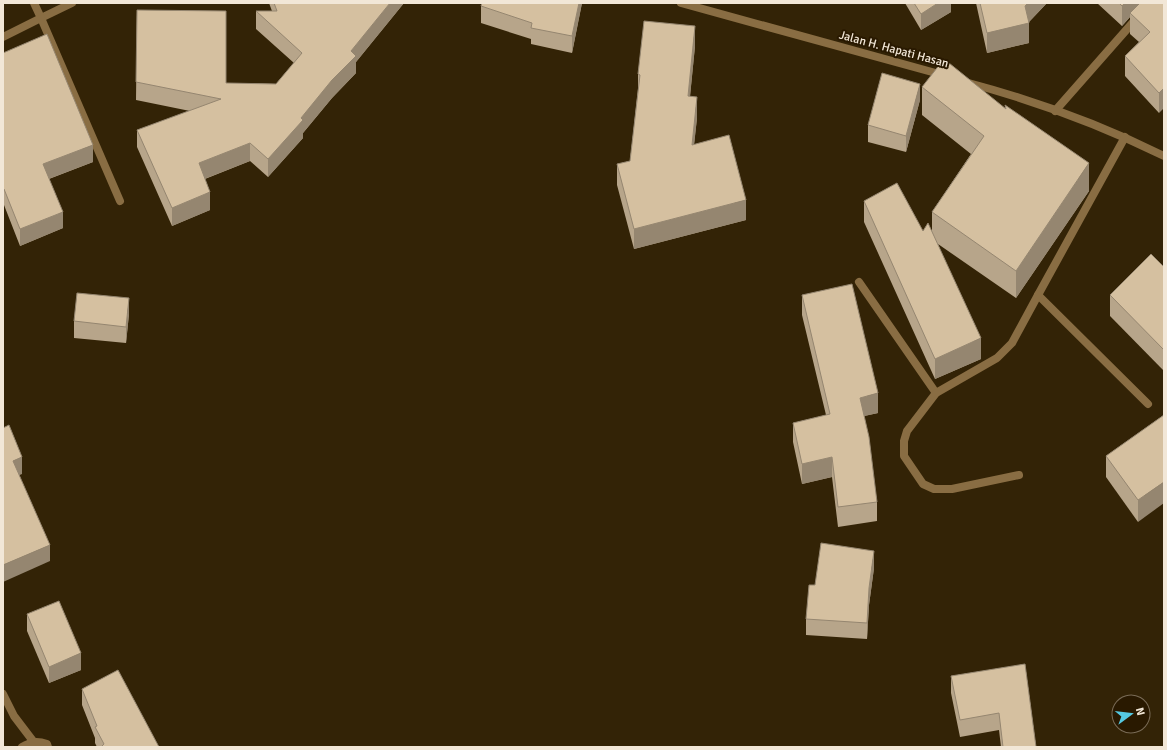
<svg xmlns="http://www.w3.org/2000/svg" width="1167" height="750" font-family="Signika,sans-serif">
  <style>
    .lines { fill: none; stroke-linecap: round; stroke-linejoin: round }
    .minor { stroke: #896d43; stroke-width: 8 }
    .wall { fill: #b7a58a }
    .shaded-wall { fill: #958670 }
    .building { fill: #d5c0a0; stroke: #958670 }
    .labels { text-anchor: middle; stroke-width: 4; stroke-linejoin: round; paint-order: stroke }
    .street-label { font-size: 12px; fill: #f2e7d7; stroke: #291900 }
  </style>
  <rect width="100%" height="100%" fill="#332306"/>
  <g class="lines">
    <!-- minor -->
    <g class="minor">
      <polyline points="34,3 41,18 72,3"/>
      <polyline points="681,3 943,75"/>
      <polyline points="3,37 41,18 120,201"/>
      <path d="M965,82C1033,100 1101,125 1164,156"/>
      <polyline points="1055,111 1150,3"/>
      <polyline points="1125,137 1038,295 1148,404"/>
      <polyline points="859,282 936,393"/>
      <polyline points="1019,475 952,489 934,489 923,484 904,456 904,441 907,431 936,393 997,358 1012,343 1038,295"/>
      <polyline points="3,694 14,716 33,741"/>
      <path d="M22,747C31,742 36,740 47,744L48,747"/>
    </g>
  </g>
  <!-- wall -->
  <g class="wall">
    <polygon points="269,3 404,3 356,62 356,73 332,98 303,133 303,138 268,177 250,161 205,179 210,210 172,226 137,147 137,130 190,111 136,100 137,10 226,83 276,84 294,63 256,29 256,11 272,11"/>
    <polygon points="482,3 582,3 572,53 531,44 531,39 481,23 481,6"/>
    <polygon points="905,3 951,3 951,12 921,30"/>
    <polygon points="976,3 1047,3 1029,22 1029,43 987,53"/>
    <polygon points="1097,3 1164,3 1159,113 1125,76 1125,56 1139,42 1130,34 1130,17 1122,26"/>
    <polygon points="695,46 690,96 697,118 694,144 746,220 634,249 617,185 617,164 630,161 638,89 638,74"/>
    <polygon points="3,53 93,162 49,179 63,228 20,246 4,205 3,206"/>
    <polygon points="922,87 1005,108 1005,105 1089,191 1016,298 938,244 981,359 935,379 864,222 864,201 923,231 932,230 932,212 971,154 922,115"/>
    <polygon points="920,100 906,152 868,142 868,125"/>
    <polygon points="1164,267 1164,371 1110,316 1110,295"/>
    <polygon points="802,295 878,413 864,416 877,502 877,521 838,527 832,477 802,484 793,442 793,423 826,415 802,315"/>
    <polygon points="129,314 126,343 74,338 74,321"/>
    <polygon points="1164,415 1138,522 1106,477 1106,456"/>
    <polygon points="874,568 869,605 867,639 806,635 806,619 815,585"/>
    <polygon points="27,614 81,670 49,683 27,631"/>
    <polygon points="1025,664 1036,747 1001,747 999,730 960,737 951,693 951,676"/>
    <polygon points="82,689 159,747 97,747 95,743 95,738 82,705"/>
  </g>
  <!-- shaded-wall -->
  <g class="shaded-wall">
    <polygon points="390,3 404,3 356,62 356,73 332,98 303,133 303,138 268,177 268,159 301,118 351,51"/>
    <polygon points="579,3 582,3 572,53 572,36"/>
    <polygon points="938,3 951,3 951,12 921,30 921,14"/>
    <polygon points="1028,3 1047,3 1028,23 1029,23 1029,43 987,53 987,33 1025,6"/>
    <polygon points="1125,3 1143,3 1130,13 1130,17 1122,26 1122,6"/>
    <polygon points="695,26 695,46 688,117 688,96"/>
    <polygon points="920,84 920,100 906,152 906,136"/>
    <polygon points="1164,88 1164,108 1159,113 1159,93"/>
    <polygon points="697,97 697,118 692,165 692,145"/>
    <polygon points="250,143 250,161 199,181 199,163"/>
    <polygon points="93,145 93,162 43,181 43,164"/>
    <polygon points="1089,163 1089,191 1016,298 1016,271"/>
    <polygon points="3,189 4,189 4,205 3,206"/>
    <polygon points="210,192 210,210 172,226 172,208"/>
    <polygon points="746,200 746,220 634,249 634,229"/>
    <polygon points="63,212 63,228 20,246 20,229"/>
    <polygon points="129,298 129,314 126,343 126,327"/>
    <polygon points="981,338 981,359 935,379 935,359"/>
    <polygon points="878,393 878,413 860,417 860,398"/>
    <polygon points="22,457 22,474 13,478 13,461"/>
    <polygon points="832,457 832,477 802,484 802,464"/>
    <polygon points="1164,482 1164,503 1138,522 1138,500"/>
    <polygon points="50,545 50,561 3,582 3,565"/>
    <polygon points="874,551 874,568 869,605 867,639 867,623 869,588"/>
    <polygon points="81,653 81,670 49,683 49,667"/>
  </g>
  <!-- building -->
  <g class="building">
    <polygon points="274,3 390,3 351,51 356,56 332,80 301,118 303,120 268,159 250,143 199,163 210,192 172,208 137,130 221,99 136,82 137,10 226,11 226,83 276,84 302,53 256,11 277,11"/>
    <polygon points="482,3 579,3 572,36 531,28 532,23 481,6"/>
    <polygon points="914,3 938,3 921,14"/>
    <polygon points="980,3 1028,3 1025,6 1029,23 987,33"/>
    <polygon points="1119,3 1125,3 1122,6"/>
    <polygon points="1140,3 1164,3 1164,88 1159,93 1125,56 1150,32 1130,13"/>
    <polygon points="644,21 695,26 688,96 697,97 692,145 729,135 746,200 634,229 617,164 630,161 640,75 638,74"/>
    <polygon points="47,34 93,145 43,164 63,212 20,229 4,189 3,189 3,53"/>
    <polygon points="944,59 1006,109 1005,105 1089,163 1016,271 932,212 984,136 922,87"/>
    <polygon points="882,73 920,84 906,136 868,125"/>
    <polygon points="897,183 923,231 928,223 981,338 935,359 864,201"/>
    <polygon points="1151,254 1164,267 1164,350 1110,295"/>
    <polygon points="852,284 878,393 860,398 869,437 877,502 838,507 832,457 802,464 793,423 830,414 802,295"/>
    <polygon points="77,293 129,298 126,327 74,321"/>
    <polygon points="1164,415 1164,482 1138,500 1106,456"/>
    <polygon points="9,425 22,457 13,461 50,545 3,565 3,428"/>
    <polygon points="821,543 874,551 869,588 867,623 806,619 809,585 815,585"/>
    <polygon points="59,601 81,653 49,667 27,614"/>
    <polygon points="1025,664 1036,747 1003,747 999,713 960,720 951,676"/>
    <polygon points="118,670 159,747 103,747 102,746 104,744 95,727 97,726 82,689"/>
  </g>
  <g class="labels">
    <!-- street labels -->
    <g class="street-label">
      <text transform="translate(894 49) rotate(15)" y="4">Jalan H. Hapati Hasan</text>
    </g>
  </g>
  <!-- border -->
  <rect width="1167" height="750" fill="none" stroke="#f2e7d7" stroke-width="8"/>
  <!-- north arrow -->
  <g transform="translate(1131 714) rotate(75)"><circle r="19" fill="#291900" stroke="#796b56"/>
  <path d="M0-3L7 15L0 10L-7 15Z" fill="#56c9e1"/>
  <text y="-6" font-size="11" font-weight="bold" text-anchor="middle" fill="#f2e7d7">N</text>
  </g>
</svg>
